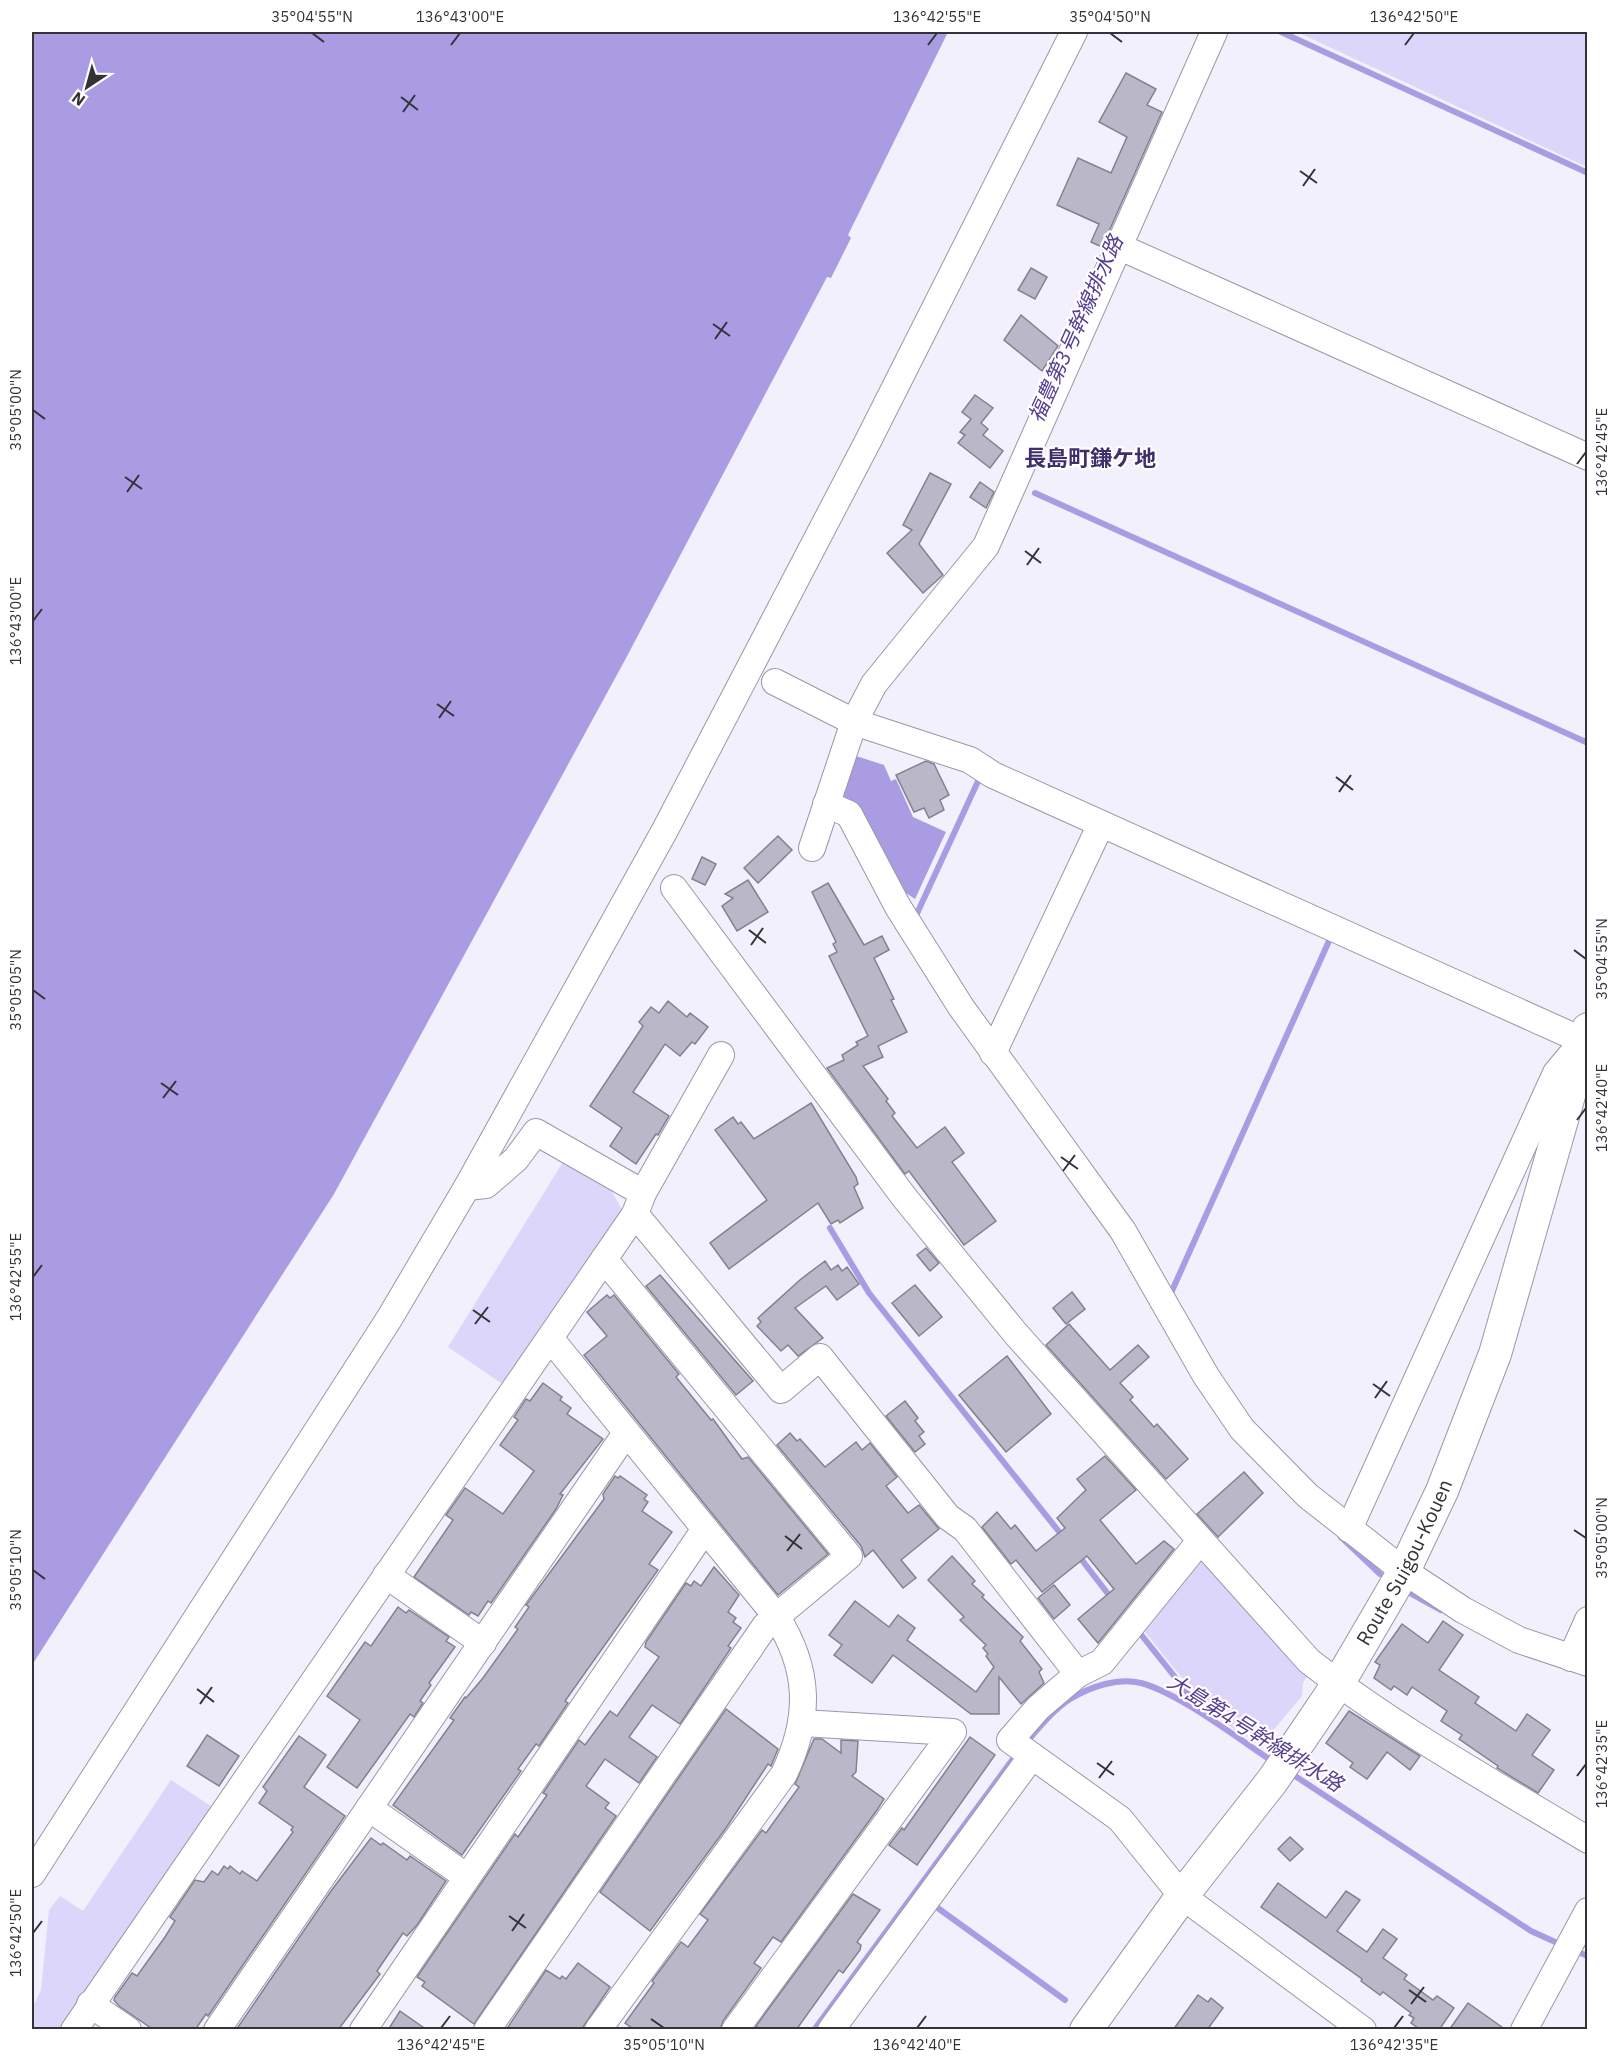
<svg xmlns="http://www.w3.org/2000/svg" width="1619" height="2061" font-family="'IBM Plex Sans','Noto Sans JP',sans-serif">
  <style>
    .green { fill: #dbd6fa }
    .water { fill: #aa9ce3 }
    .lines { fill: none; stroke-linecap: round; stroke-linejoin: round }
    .stream { stroke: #aa9ce3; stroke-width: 6 }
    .building { fill: #bab8c8; stroke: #838190; stroke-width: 1.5 }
    .minor-casing { stroke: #9a98a7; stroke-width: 28 }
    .major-casing { stroke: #9a98a7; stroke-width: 34 }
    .minor { stroke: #fff; stroke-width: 26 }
    .major { stroke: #fff; stroke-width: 32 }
    .ticks { fill: none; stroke: #333238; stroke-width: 2 }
    .labels { text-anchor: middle; stroke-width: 4.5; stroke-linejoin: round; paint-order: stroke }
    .street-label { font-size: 20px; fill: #333238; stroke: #fff }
    .water-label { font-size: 21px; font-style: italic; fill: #553f93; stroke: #fff }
    .quarter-label { font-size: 22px; font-weight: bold; fill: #3f306c; stroke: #fff }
    .neatline { fill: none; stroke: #333238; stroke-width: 2 }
    .ticks-label { font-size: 15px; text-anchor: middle; fill: #333238 }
  </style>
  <rect width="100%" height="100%" fill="#f2f0fd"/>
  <!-- green -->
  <g class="green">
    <polygon points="1297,32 1587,32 1587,167"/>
    <polygon points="563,1162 608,1185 624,1213 504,1385 448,1347"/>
    <path d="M1197,1555L1207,1558L1309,1673L1303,1683L1302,1696L1264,1741C1227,1743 1165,1655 1141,1627Z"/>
    <polygon points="171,1780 214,1808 63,2029 32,2030 32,2008 41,1990 49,1910 60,1896 83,1911"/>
  </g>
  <!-- water -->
  <g class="water">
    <polygon points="32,32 948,32 848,235 851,238 831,278 827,277 625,660 334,1194 32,1665"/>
    <polygon points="853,755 884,765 891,781 896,779 913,817 946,832 915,899 906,893 858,808 837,801"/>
  </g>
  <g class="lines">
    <!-- stream -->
    <g class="stream">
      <polyline points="1281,32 1588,173"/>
      <polyline points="1035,493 1588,743"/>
      <polyline points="914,920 980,777"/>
      <polyline points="830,1228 869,1293 1064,1538"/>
      <polyline points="1171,1293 1329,941"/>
      <polyline points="1341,1537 1380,1574"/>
      <polyline points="1078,1555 1112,1599"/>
      <polyline points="1410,1593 1441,1610"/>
      <polyline points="1139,1632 1206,1716"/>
      <path d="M1025,1744C1038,1729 1053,1710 1070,1699C1090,1687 1118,1677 1141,1683C1179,1693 1240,1740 1275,1763"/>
      <polyline points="1289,1772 1531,1931 1564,1946"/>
      <polyline points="935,1906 1065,2000"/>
      <polyline points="1573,1950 1588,1956"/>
      <polyline points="814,2030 1018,1752"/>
    </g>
  </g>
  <!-- building -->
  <g class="building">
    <polygon points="1126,73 1156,89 1147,105 1162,112 1102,247 1091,242 1099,224 1057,205 1078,158 1111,173 1127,137 1099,122"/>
    <polygon points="1031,268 1047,277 1035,299 1018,290"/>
    <polygon points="1021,315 1058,346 1042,371 1004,340"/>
    <polygon points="975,395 993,408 981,423 988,429 983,435 1003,451 990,468 958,443 965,435 960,432 971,419 962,412"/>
    <polygon points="930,473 951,484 919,544 943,575 923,593 887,553 912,530 903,525"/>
    <polygon points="980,482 994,492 986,508 970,497"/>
    <polygon points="926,761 934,764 949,795 940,800 944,810 929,818 924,808 914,812 896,775"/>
    <polygon points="778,836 792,850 758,883 744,868"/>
    <polygon points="702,857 716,864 705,885 692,879"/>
    <polygon points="748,880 768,912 737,931 722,906 733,898 725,894"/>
    <polygon points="828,883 864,945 882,936 889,950 874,958 894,999 891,1000 907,1032 878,1046 883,1057 863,1066 888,1099 886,1101 895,1113 892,1116 917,1148 945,1127 964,1153 952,1162 996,1221 964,1245 909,1171 905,1174 827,1068 844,1060 842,1055 858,1045 856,1042 868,1036 829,956 837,952 833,944 836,942 812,892"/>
    <polygon points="668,1001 687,1017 690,1013 708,1027 695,1044 692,1042 680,1056 665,1044 633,1092 669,1116 658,1135 656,1134 636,1164 610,1146 622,1128 590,1106 643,1026 639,1022 651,1007 659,1013"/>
    <polygon points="811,1103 856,1177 858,1184 854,1187 863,1208 840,1223 838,1220 831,1224 818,1203 729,1269 710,1243 767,1200 715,1130 733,1117 738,1124 741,1122 754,1139"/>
    <polygon points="926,1248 939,1263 930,1271 917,1255"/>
    <polygon points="825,1261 831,1270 838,1265 842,1271 847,1267 859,1284 837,1300 826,1286 795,1308 823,1338 798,1356 788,1345 781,1351 757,1326 761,1322 758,1318 801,1279"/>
    <polygon points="660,1275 753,1381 736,1395 646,1286"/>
    <polygon points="915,1285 942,1317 919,1336 892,1303"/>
    <polygon points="1072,1292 1085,1309 1066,1324 1053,1308"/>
    <polygon points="607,1295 610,1298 614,1295 679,1374 676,1377 711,1420 713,1419 742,1459 748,1457 828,1554 778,1595 584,1355 607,1336 587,1312"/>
    <polygon points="1069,1324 1110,1370 1138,1345 1149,1357 1120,1383 1133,1397 1130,1400 1154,1427 1157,1424 1188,1459 1166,1479 1046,1345"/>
    <polygon points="1007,1356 1051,1414 1006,1452 959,1395"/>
    <polygon points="543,1383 562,1397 560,1400 571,1408 567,1414 603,1439 560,1494 563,1495 556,1509 491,1603 488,1601 478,1616 471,1612 469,1615 414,1577 453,1520 446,1515 465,1488 503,1514 534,1471 500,1445 518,1420 514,1417 526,1399 530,1401"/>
    <polygon points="905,1401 918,1418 915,1421 924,1432 919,1436 925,1444 915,1452 886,1416"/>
    <polygon points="790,1433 797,1441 800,1439 825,1467 856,1442 862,1450 870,1443 897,1477 886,1486 908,1513 919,1505 939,1529 901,1560 916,1578 903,1588 873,1550 865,1557 861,1546 777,1445"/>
    <polygon points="1105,1456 1136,1490 1100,1520 1136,1564 1164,1541 1174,1549 1098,1643 1078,1619 1114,1589 1087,1556 1042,1592 1016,1560 1011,1564 982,1527 997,1512 1011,1529 1015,1525 1036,1551 1065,1528 1057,1518 1086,1490 1077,1479"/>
    <polygon points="1244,1472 1263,1493 1218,1537 1197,1514"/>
    <polygon points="615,1476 618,1478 620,1476 647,1495 644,1499 648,1502 642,1511 672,1532 649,1564 658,1570 565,1701 568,1703 539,1746 536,1744 518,1769 521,1771 462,1855 393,1805 454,1720 450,1718 465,1697 466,1698 483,1678 518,1629 515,1627 529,1607 526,1605 604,1499 603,1494"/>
    <polygon points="952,1556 975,1581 972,1584 984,1595 982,1597 1023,1637 1020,1641 1042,1669 1039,1672 1044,1683 1021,1704 999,1677 999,1714 971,1714 893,1655 872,1683 834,1655 842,1645 829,1635 855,1601 889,1627 898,1615 915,1628 907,1640 976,1692 994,1667 986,1656 988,1654 983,1648 986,1645 960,1620 964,1617 928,1580"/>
    <polygon points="714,1567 739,1595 728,1612 736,1618 733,1622 741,1628 728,1646 731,1648 680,1724 652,1705 629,1737 657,1757 639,1783 605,1759 586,1786 609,1803 605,1808 616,1816 474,2024 422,1986 425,1982 417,1977 515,1834 518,1837 547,1795 543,1793 579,1740 585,1745 610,1711 617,1716 659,1657 645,1647 646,1642 686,1583 691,1586 694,1581 701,1586"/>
    <polygon points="1054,1585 1070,1605 1054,1619 1038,1598"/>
    <polygon points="398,1607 406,1613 409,1610 449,1637 446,1641 455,1647 429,1683 431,1685 420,1701 423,1703 414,1717 410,1714 357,1788 327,1767 360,1720 327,1696 365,1642 371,1646"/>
    <polygon points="1443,1621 1463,1635 1439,1670 1479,1697 1475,1703 1516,1731 1527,1714 1550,1730 1532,1755 1554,1770 1538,1793 1497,1768 1498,1766 1459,1739 1462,1735 1441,1721 1447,1711 1412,1687 1407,1695 1394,1686 1391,1690 1374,1678 1380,1665 1375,1662 1402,1624 1428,1643"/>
    <polygon points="726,1709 778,1749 771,1766 768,1764 726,1828 650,1931 600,1892"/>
    <polygon points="1349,1711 1420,1756 1410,1770 1387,1752 1367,1779 1350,1767 1353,1763 1326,1743"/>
    <polygon points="207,1735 239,1756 219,1786 187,1766"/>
    <polygon points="299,1736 326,1755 304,1787 345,1816 208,2016 206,2014 195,2030 154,2030 119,2006 114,2000 115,1997 132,1973 137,1976 165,1937 175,1921 170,1917 195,1880 204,1882 212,1871 218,1875 224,1866 228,1869 230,1866 240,1874 242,1871 257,1881 293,1832 291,1830 293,1827 259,1803 267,1791 263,1787"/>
    <polygon points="970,1737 995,1755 917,1865 889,1845 902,1828 904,1830"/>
    <polygon points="814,1739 822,1739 841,1753 841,1740 858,1741 856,1772 852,1776 884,1799 877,1810 781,1942 773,1937 754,1963 761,1968 723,2021 720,2030 635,2030 625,2023 654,1983 652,1981 681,1942 688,1947 708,1920 700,1914 762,1830 766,1833 799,1787 795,1784"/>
    <polygon points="1290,1837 1303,1849 1290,1861 1278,1849"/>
    <polygon points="371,1838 381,1845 383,1843 407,1860 410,1856 446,1881 417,1925 407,1936 403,1933 377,1971 380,1974 338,2030 236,2030 331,1891"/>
    <polygon points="1278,1883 1326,1918 1346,1891 1360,1900 1337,1931 1367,1952 1383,1929 1397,1939 1383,1958 1407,1975 1404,1979 1433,2000 1437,1996 1454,2008 1439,2030 1421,2030 1411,2023 1414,2018 1409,2015 1411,2013 1383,1992 1380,1995 1361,1981 1362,1979 1261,1907"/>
    <polygon points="853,1894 880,1910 857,1942 861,1945 860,1950 843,1973 839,1970 796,2030 761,2030 756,2026"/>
    <polygon points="578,1963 610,1987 581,2030 506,2030 546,1970 560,1979 562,1976 566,1979"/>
    <polygon points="1198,1995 1208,2002 1211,1998 1223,2008 1207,2030 1173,2030"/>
    <polygon points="1468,2003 1506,2030 1449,2030"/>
    <polygon points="400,2011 427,2030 388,2030"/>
  </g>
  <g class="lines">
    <defs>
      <g id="minor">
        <polyline points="1120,247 1588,457"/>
        <polyline points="775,682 854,722 970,760 993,775 1588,1043"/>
        <polyline points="826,804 849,814 898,907 961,1007 1123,1231 1206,1376 1242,1429 1308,1496 1404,1571 1463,1610 1519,1640 1588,1663"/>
        <polyline points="812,848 854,722 874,684 986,546 1214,32"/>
        <path d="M674,888L904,1197L1016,1334L1309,1661C1396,1729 1494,1783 1588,1840"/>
        <polyline points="993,1053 1101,824"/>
        <polyline points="643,1193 721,1055"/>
        <polyline points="635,1214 781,1390 820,1357 948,1517 965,1529 1078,1674"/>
        <path d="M550,1338L776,1616C810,1669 811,1717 784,1774L598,2030"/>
        <polyline points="1349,1529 1556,1073 1582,1042"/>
        <polyline points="1200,1541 1102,1662 1078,1674 1059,1690 1038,1708 1010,1740 1120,1819 1182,1896 1363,2030"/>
        <polyline points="386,1575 483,1643"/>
        <polyline points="1571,1658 1588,1620"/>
        <polyline points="369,1808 467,1877"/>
        <polyline points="32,1874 389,1319 467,1187 665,830 868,441 1074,32"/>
        <polyline points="90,2004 128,2030"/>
        <polyline points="74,2030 635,1214 643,1193 536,1132 516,1159 486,1185 467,1187"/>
        <polyline points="217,2030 626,1433"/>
        <polyline points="363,2030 705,1529"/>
        <polyline points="487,2030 765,1626 849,1556 604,1259"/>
        <polyline points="735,2030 953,1732 802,1723"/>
        <polyline points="831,2030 1032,1756"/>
        <polyline points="1524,2030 1588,1911"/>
      </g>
      <g id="major">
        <path id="s1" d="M1086,2030L1182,1896L1273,1780L1338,1684L1404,1571L1442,1491L1495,1354L1588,1029"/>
      </g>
    </defs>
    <!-- minor casing -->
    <use href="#minor" class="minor-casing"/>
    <!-- major casing -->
    <use href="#major" class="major-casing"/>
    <!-- minor -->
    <use href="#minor" class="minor"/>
    <!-- major -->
    <use href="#major" class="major"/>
  </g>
  <!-- ticks -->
  <path class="ticks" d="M312,33L324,42M1110,33L1122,42M451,45L460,33M928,45L937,33M1405,45L1414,33M401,97L418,110M403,112L415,95M1300,171L1317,183M1303,186L1315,169M713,324L730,336M715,339L727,322M33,410L45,419M1577,464L1586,452M125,477L142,489M127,492L139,475M1025,551L1041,563M1027,565L1039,548M33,621L42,609M437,704L454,716M439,718L451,701M1336,777L1353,790M1339,792L1351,775M749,930L766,943M751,945L763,928M1574,950L1586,959M33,990L45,999M161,1083L178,1095M163,1098L176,1081M1577,1120L1586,1108M1061,1157L1078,1169M1063,1171L1075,1155M33,1277L42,1265M473,1310L490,1322M475,1324L488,1307M1373,1384L1390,1396M1375,1398L1387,1381M1574,1530L1586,1538M785,1536L802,1549M787,1551L800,1534M33,1570L45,1579M197,1689L214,1702M200,1704L212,1687M1097,1763L1114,1775M1577,1776L1586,1764M1099,1778L1112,1761M509,1916L526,1928M512,1931L524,1914M33,1933L42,1921M1409,1990L1426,2002M1411,2004L1424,1987M651,2019L664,2028M441,2028L450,2016M917,2028L926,2016M1394,2028L1403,2016"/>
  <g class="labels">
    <!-- street labels -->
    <g class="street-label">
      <text dy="7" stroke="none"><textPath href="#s1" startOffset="567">Route Suigou-Kouen</textPath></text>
    </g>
    <!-- water labels -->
    <g class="water-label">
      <text transform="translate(1076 329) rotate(-66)" y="7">福豊第3号幹線排水路</text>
      <text transform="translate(1255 1733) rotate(32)" y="7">大島第4号幹線排水路</text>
    </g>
    <!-- quarter labels -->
    <g class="quarter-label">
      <text x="1090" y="466">長島町鎌ケ地</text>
    </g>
  </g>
  <!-- border -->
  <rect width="1619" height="2061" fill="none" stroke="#ffffff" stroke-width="66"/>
  <!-- north arrow -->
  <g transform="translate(87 87) rotate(216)" stroke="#ffffff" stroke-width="4.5" paint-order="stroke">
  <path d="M0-4.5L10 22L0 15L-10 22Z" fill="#333238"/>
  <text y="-9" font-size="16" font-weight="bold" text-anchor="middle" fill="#333238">N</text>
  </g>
  <rect x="33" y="33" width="1553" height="1995" class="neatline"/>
  <g class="ticks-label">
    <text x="312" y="22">35°04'55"N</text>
    <text x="460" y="22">136°43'00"E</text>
    <text x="937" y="22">136°42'55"E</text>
    <text x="1110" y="22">35°04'50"N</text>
    <text x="1414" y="22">136°42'50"E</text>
    <text transform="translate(16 410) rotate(-90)" y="5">35°05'00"N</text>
    <text transform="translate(1602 452) rotate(-90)" y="5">136°42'45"E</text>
    <text transform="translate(16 621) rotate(-90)" y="5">136°43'00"E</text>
    <text transform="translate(1602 959) rotate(-90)" y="5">35°04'55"N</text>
    <text transform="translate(16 990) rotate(-90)" y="5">35°05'05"N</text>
    <text transform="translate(1602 1108) rotate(-90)" y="5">136°42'40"E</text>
    <text transform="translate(16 1277) rotate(-90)" y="5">136°42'55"E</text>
    <text transform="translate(1602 1538) rotate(-90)" y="5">35°05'00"N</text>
    <text transform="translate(16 1570) rotate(-90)" y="5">35°05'10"N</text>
    <text transform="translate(1602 1764) rotate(-90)" y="5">136°42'35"E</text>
    <text transform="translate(16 1933) rotate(-90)" y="5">136°42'50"E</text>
    <text x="441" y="2050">136°42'45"E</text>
    <text x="664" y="2050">35°05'10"N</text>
    <text x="917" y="2050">136°42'40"E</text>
    <text x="1394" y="2050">136°42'35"E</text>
  </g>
</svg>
